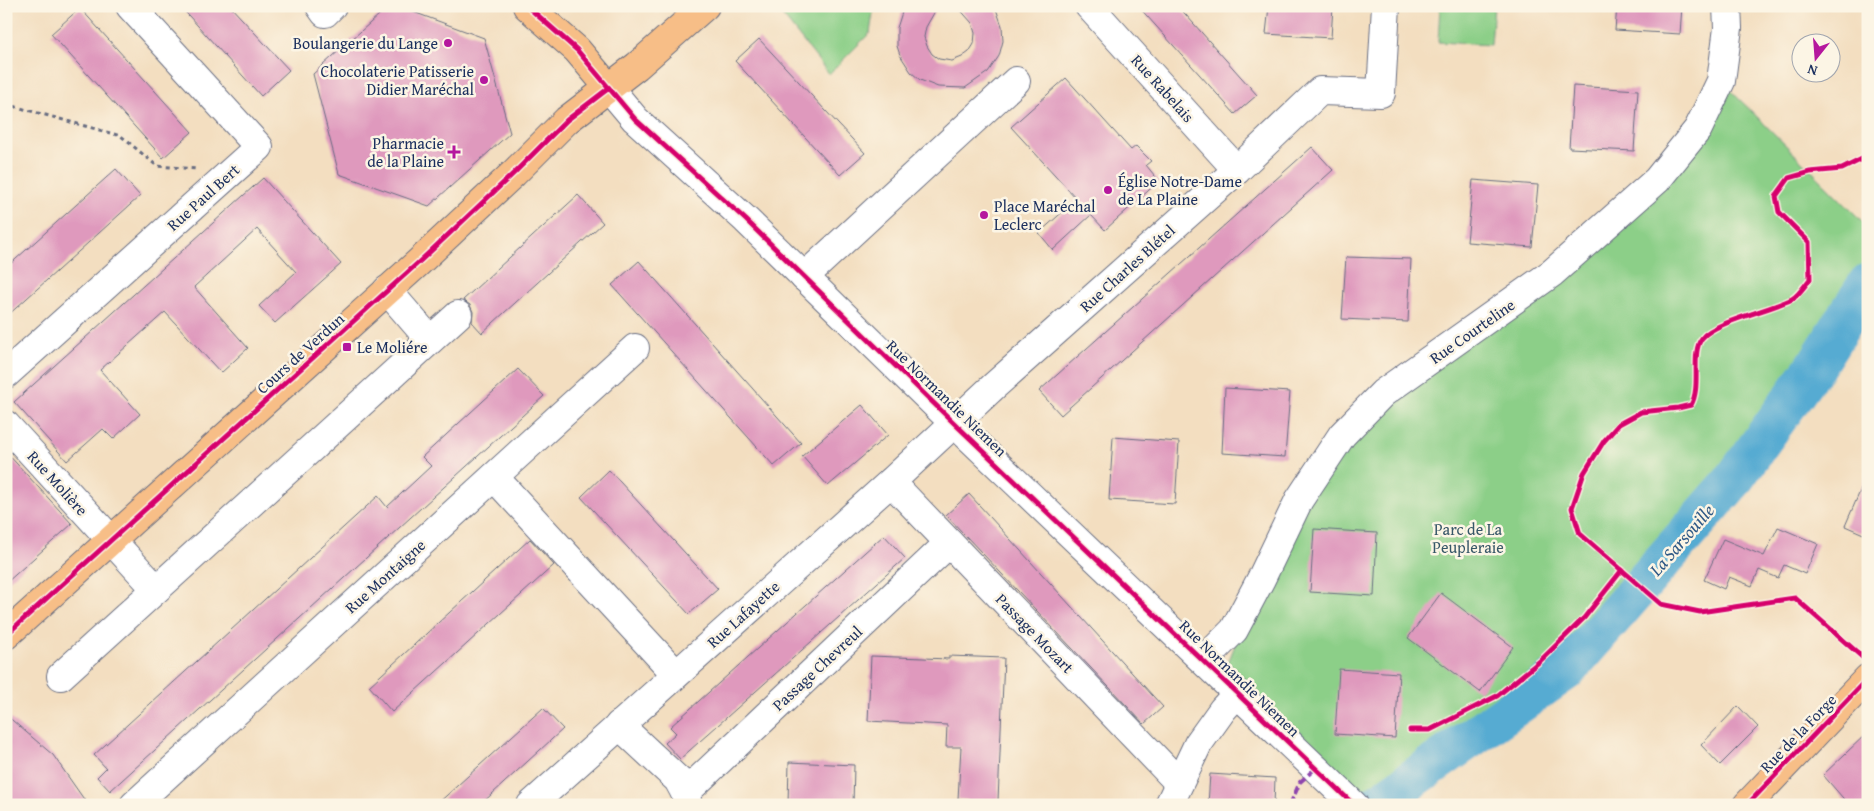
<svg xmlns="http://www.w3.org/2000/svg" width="1874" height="811" font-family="'Gentium Book Plus',serif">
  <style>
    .green { fill: #8ccf88; stroke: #547f73 }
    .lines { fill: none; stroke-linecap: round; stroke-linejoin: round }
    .river { stroke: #56abd2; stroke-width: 40 }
    .building { fill: #df99bd }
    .minor-casing { stroke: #676c80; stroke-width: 30 }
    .major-casing { stroke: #676c80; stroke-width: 30 }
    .path { stroke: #676c80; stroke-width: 3; stroke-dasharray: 4 4; stroke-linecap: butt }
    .minor { stroke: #fff; stroke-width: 28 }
    .major { stroke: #f7be87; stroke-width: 28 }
    .quiet { stroke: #8e44ad; stroke-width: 4; stroke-dasharray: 8 4; stroke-linecap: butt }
    .cycleway-casing { stroke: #fcf5e5; stroke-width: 8 }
    .cycleway { stroke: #d6006c; stroke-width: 5 }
    .poi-dot { fill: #b5179e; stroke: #fcf5e5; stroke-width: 2 }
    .labels { text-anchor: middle; stroke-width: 5; stroke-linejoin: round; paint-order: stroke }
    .poi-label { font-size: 16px; fill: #1b2f5e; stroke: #fcf5e5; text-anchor: end }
    .street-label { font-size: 16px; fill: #1b2f5e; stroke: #fcf5e5 }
    .park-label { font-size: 16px; fill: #375768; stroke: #fcf5e5 }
    .water-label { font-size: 18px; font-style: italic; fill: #305a87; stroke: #fcf5e5 }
  </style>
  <rect width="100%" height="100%" fill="#fcf5e5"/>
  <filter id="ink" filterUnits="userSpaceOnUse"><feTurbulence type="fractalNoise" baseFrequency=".02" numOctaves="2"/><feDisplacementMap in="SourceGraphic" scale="10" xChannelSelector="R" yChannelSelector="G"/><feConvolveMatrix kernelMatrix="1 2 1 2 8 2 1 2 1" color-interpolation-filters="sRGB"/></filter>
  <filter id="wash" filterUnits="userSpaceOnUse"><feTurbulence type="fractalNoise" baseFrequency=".0096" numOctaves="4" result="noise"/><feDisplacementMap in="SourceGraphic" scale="20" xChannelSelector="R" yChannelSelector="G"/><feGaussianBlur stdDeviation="1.12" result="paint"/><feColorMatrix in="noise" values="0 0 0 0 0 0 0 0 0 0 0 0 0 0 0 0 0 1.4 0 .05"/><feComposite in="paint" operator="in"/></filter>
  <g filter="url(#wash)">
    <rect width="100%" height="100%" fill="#f3dec0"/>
    <!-- green -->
    <g class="green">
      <polygon points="775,6 874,6 870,33 829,74"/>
      <polygon points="1440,6 1494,6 1491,45 1438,42"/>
      <polygon points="1721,81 1868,227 1868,283 1818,362 1732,482 1566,671 1474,736 1349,800 1222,678 1261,579 1342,435 1603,227"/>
    </g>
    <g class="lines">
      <!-- river -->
      <polyline class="river" points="1376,805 1566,671 1732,482 1818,362 1868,283"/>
    </g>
    <g id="blocks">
      <!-- building -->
      <g class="building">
        <polygon points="180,6 230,6 289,70 261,96"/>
        <polygon points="389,6 397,6 484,38 510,133 429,206 339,174 313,74"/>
        <polygon points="904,6 938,6 926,27 924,37 927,46 932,54 939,59 952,61 962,57 969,52 974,44 975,33 972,23 957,6 995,6 1002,26 1003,41 999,56 988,72 965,88 938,87 920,80 911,72 900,55 897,46 897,28"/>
        <polygon points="1138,6 1178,6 1257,95 1235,114"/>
        <polygon points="1269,6 1333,6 1331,38 1266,34"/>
        <polygon points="1617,6 1682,6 1680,34 1615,30"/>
        <polygon points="80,8 192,132 163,158 51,34"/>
        <polygon points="759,39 865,153 840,175 735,61"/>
        <polygon points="1066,78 1131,150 1136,146 1151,161 1146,165 1159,181 1105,230 1091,215 1053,250 1039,233 1077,199 1011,127"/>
        <polygon points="1573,86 1638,90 1634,151 1569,148"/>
        <polygon points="1312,147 1333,170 1061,415 1039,391"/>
        <polygon points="116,169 140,196 6,317 6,268"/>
        <polygon points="263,178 341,264 275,323 259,306 296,272 257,229 194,287 248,348 221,373 165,312 100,370 140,414 113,439 103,429 67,461 14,402"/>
        <polygon points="1473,180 1538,185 1532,247 1467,242"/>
        <polygon points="578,195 603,223 482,333 472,322 473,312 470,305 463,300"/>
        <polygon points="1346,257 1411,259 1408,322 1342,319"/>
        <polygon points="639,261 801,443 774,466 612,285"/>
        <polygon points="518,369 544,396 110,791 97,777 106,768 94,755 378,496 387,507 431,466 422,457"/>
        <polygon points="1225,388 1290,392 1285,457 1222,453"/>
        <polygon points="862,405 888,435 828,486 802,456"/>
        <polygon points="1113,437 1179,442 1175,504 1109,500"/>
        <polygon points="6,452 72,524 6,583"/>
        <polygon points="609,470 718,589 689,614 581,497"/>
        <polygon points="1868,473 1868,536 1845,526"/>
        <polygon points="969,494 1163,707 1144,724 946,515"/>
        <polygon points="1778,527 1818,544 1805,574 1784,565 1778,578 1759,570 1752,586 1729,577 1724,589 1704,580 1723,539 1764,556"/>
        <polygon points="1314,529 1377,533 1374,596 1310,592"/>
        <polygon points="884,535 905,558 680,759 665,743 676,733 670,727"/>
        <polygon points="530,539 554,565 392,712 369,686"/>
        <polygon points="1441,593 1513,647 1480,692 1408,638"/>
        <polygon points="871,656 949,659 949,656 1004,658 998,801 988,801 986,805 970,805 967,800 958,799 961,747 946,747 947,725 868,721"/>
        <polygon points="1339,669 1399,673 1395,738 1335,734"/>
        <polygon points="1738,706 1758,727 1720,765 1701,745"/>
        <polygon points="543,708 563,729 480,805 436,805"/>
        <polygon points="6,715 53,755 88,805 6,805"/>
        <polygon points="1868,732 1868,805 1849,805 1823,775"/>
        <polygon points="789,762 854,765 853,805 788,805"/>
        <polygon points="1210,774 1275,778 1274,805 1208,805"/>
      </g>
    </g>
  </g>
  <g filter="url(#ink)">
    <use href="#blocks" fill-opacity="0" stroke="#676c80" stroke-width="1"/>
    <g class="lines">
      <defs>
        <g id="minor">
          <polyline points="320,6 325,13 332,6"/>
          <polyline points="1089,6 1237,170"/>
          <polyline points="609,88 635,119 746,220 954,423 1354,805"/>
          <polyline points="804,277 1016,81"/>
          <polyline points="387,290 430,340"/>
          <polyline points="6,374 259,147 130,6"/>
          <polyline points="6,425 156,589"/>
          <polyline points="494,477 676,674"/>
          <polyline points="891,482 1179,783"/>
          <polyline points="1204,660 1234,630 1261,579 1299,500 1342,435 1383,393 1552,273 1657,180 1698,129 1721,81 1728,28 1727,6"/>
          <polyline points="61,676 458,315"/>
          <polyline points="619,725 678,780 685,793 688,805"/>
          <polyline points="685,793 949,543"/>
          <polyline points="134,805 635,348"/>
          <polyline points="531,805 891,482 993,387 1237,170 1320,91 1381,93 1386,6"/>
          <polyline points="1169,805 1198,744 1223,709 1237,694"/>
        </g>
        <g id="major">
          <polyline points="527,6 577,50 609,88"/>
          <polyline points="6,635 419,262 514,173 567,120 637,66 705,6"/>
          <polyline points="1747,805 1868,678"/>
        </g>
      </defs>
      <!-- minor casing -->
      <use href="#minor" class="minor-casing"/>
      <!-- major casing -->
      <use href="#major" class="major-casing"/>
      <!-- path -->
      <polyline class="path" points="6,104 121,136 157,166 197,169"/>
      <!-- minor -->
      <use href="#minor" class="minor"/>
      <!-- major -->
      <use href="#major" class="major"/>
      <!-- quiet -->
      <polyline class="quiet" points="1290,805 1300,782 1316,768"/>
      <defs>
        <g id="cycleway">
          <polyline points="527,6 577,50 635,119 746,220 954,423 1354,805"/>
          <path d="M1868,156L1842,169L1810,172L1789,178L1776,196L1779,212L1809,242L1810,279C1805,285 1799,295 1792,299C1771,310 1714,322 1702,338C1690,353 1702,386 1691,405L1678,408L1641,412L1619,424L1604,441L1584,473L1572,508L1580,534L1661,604L1700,612L1795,598L1868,662"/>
          <polyline points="6,635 419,262 514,173 567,120 609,88"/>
          <polyline points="1410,730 1430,730 1497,696 1540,661 1584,618 1622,570"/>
          <polyline points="1747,805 1868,678"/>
        </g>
      </defs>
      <!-- cycleway casing -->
      <use href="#cycleway" class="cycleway-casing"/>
      <!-- cycleway -->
      <use href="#cycleway" class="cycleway"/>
    </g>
  </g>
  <!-- markers -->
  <g class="poi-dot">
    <circle cx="448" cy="43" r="5"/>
    <circle cx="484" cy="80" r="5"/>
    <path d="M451.5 144.5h5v5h5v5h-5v5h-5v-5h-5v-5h5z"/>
    <circle cx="1108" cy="190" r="5"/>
    <circle cx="984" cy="215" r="5"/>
    <rect x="342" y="342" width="10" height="10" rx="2.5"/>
  </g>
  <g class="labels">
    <!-- poi labels -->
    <g class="poi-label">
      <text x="438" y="49">Boulangerie du Lange</text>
      <text x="474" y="77">Chocolaterie Patisserie<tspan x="474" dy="18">Didier Maréchal</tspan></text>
      <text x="444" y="149">Pharmacie<tspan x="444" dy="18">de la Plaine</tspan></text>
      <text x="1118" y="187" text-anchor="start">Église Notre-Dame<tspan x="1118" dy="18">de La Plaine</tspan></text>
      <text x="994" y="212" text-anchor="start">Place Maréchal<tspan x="994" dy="18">Leclerc</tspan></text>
      <text x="357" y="353" text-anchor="start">Le Moliére</text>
    </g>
    <!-- street labels -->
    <g class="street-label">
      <text transform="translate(1163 88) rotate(48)" y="6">Rue Rabelais</text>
      <text transform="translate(203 197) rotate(-42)" y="6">Rue Paul Bert</text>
      <text transform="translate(1127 268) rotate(-42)" y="6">Rue Charles Blétel</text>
      <text transform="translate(1472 331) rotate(-35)" y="6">Rue Courteline</text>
      <text transform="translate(300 353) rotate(-42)" y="6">Cours de Verdun</text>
      <text transform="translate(947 398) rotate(44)" y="6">Rue Normandie Niemen</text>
      <text transform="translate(58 483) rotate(48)" y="6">Rue Molière</text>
      <text transform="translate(385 576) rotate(-42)" y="6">Rue Montaigne</text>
      <text transform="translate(743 614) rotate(-42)" y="6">Rue Lafayette</text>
      <text transform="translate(1035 633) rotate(46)" y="6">Passage Mozart</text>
      <text transform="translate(817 668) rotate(-43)" y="6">Passage Chevreul</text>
      <text transform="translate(1240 678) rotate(44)" y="6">Rue Normandie Niemen</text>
      <text transform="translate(1798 733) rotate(-46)" y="6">Rue de la Forge</text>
    </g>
    <!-- park labels -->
    <g class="park-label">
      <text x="1468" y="535">Parc de La<tspan x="1468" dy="18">Peupleraie</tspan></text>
    </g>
    <!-- water labels -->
    <g class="water-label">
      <text transform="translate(1682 540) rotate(-49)" y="6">La Sarsouille</text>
    </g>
  </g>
  <!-- margin -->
  <rect width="1874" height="811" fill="none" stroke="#fcf5e5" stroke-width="25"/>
  <!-- north arrow -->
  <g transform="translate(1816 58) rotate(197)"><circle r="24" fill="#fcf5e5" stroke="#a2a6af"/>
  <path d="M0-4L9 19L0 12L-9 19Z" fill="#b5179e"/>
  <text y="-8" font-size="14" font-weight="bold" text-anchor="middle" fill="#1b2f5e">N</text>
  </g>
</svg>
